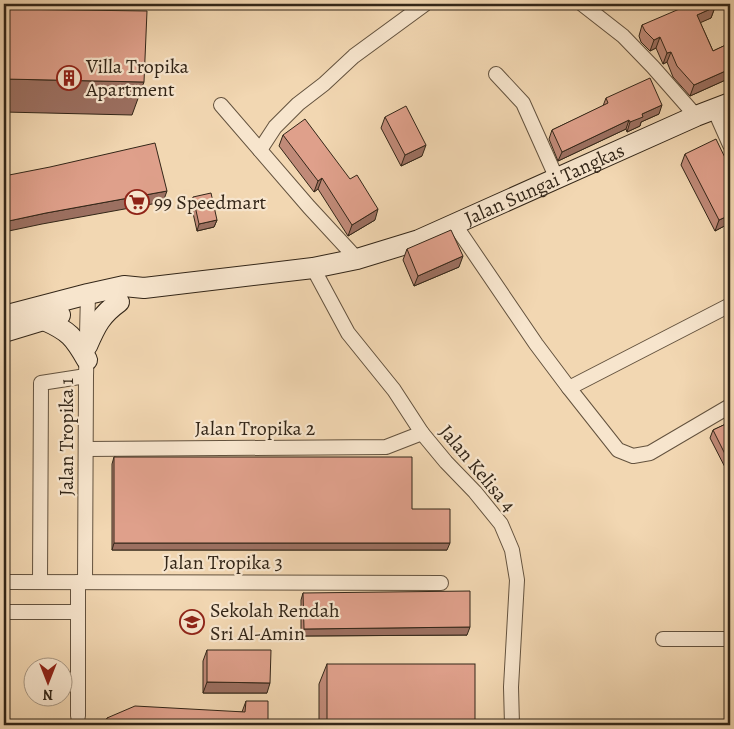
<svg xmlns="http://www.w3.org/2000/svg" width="734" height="729" font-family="Alegreya,serif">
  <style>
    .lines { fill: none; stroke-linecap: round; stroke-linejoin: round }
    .street-casing { stroke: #63523e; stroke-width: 16 }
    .secondary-casing { stroke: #332618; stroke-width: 22 }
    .street { stroke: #f7e5cd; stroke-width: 14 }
    .secondary { stroke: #f7e5cd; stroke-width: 20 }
    .wall { fill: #c08a78; stroke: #332618 }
    .shaded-wall { fill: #9c7061; stroke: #332618 }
    .building { fill: #dfa08b; stroke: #332618 }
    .labels { text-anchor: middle; stroke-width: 4.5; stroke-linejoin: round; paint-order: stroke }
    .poi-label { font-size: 20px; fill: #332618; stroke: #f7e5cd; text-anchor: start }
    .street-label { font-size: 20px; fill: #332618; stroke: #f7e5cd }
  </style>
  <rect width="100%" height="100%" fill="#f2d7b2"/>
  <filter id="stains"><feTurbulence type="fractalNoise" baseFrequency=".004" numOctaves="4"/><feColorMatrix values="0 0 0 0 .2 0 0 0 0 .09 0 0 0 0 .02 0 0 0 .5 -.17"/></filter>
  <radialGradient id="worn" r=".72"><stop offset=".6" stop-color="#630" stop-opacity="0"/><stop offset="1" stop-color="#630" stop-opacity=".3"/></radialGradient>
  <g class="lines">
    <defs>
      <g id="street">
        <polyline points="582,4 623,36 653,67 696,116"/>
        <polyline points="496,74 523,103 557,179"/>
        <polyline points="221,105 309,207 357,259"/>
        <polyline points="714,109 730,145"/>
        <polyline points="260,150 275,127 298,104 324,84 354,56 425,4"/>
        <polyline points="455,225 536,344 569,388 618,450 633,456 650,453 730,406"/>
        <polyline points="313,268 348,333 394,390 422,433 446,462 475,492 501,524 512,550 517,580 511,687 512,725"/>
        <polyline points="569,388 730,305"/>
        <polyline points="86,449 386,447 422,433"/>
        <polyline points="4,582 441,583"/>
        <polyline points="40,582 41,383 86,376"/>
        <polyline points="78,582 78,716"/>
        <polyline points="85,582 86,376 88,294"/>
        <polyline points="4,612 78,612"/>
        <polyline points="663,639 730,639"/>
      </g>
      <g id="secondary">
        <path id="s1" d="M4,316L88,294L124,286L144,288L313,268L357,259L419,240L696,116L730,103"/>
        <path d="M44,320C69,331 74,337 87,360"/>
        <polyline points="4,332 60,315"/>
        <path d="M87,346C96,325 101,315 119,302"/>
      </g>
    </defs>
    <!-- street casing -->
    <use href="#street" class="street-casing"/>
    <!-- secondary casing -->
    <use href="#secondary" class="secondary-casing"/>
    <!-- street -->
    <use href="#street" class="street"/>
    <!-- secondary -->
    <use href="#secondary" class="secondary"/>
  </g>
  <!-- wall -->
  <g class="wall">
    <polygon points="596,4 609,4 604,10"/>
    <polygon points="715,7 711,18 700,22 713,51 730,43 730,78 690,96 673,77 667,62 663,64 656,48 650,51 641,42 639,36 642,25"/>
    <polygon points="606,98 659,114 641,122 640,126 627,132 626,129 558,161 549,139 552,130 603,106"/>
    <polygon points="385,117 422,156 401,166 381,128"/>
    <polygon points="283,135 375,220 348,236 318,189 314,192 279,146"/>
    <polygon points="685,154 730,168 730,223 715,231 681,165"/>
    <polygon points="193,197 217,220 214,227 197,231 191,204"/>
    <polygon points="407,249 459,267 414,286 403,260"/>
    <polygon points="730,422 730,477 710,438 713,430"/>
    <polygon points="114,457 412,509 447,550 112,550 112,464"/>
    <polygon points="303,593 467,635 301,636 301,600"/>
    <polygon points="207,650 267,693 203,693 203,661"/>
    <polygon points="327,664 475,725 319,725 319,684"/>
    <polygon points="246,701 268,725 104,725 107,718 242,712"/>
  </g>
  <!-- shaded-wall -->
  <g class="shaded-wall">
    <polygon points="715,7 711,18 693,26 697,15"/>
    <polygon points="660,37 656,48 650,51 654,40"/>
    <polygon points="671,52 667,62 663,64 667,53"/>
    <polygon points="730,69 730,78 690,96 694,85"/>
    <polygon points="4,79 144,82 132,115 4,112"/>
    <polygon points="662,105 659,114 641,122 640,126 627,132 630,122 642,114"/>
    <polygon points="629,120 626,129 558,161 562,152"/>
    <polygon points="426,145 422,156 401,166 405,155"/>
    <polygon points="322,178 318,189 314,192 318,181"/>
    <polygon points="167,191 163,202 42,224 4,232 4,222 46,213"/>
    <polygon points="378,209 375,220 348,236 352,225"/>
    <polygon points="730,215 730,223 715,231 719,220"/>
    <polygon points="217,220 214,227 197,231 199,224"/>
    <polygon points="463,256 459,267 414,286 418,276"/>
    <polygon points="114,543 450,543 447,550 112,550"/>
    <polygon points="470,627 467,635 301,636 304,629"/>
    <polygon points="207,682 270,683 267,693 203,693"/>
  </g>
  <!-- building -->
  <g class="building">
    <polygon points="691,4 713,4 715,7 697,15 713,51 730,43 730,69 694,85 677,66 671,52 667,53 660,37 654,40 645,31 642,25"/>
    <polygon points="4,9 147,11 144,82 4,79"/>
    <polygon points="650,78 662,105 642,114 643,117 630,122 629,120 562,152 552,130 608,103 606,98"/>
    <polygon points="406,106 426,145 405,155 385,117"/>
    <polygon points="305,119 350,179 357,175 378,209 352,225 322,178 318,181 283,135"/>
    <polygon points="716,139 730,168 730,215 719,220 685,154"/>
    <polygon points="155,143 167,191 46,213 4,222 4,176 50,167"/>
    <polygon points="211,193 217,220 199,224 193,197"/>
    <polygon points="451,230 463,256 418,276 407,249"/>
    <polygon points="730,422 730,464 713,430"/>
    <polygon points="114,457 412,457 412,509 450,509 450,543 114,543"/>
    <polygon points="470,591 470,627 304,629 303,593"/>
    <polygon points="207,650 271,650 270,683 207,682"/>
    <rect x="327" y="664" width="148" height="61"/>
    <polygon points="246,701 268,701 268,725 107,725 107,718 135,706 245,712"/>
    <polygon points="73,722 81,725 71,725"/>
  </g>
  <!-- icons -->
  <defs>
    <symbol id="building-ring" viewBox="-11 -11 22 22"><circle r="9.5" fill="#f7e5cd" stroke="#8f2418" stroke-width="1.5"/><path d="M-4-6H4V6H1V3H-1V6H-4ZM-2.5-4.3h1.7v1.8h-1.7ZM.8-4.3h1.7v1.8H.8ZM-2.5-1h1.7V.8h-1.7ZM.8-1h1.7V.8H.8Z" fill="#8f2418"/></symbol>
    <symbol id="supermarket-ring" viewBox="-11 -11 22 22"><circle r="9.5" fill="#f7e5cd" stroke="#8f2418" stroke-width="1.5"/><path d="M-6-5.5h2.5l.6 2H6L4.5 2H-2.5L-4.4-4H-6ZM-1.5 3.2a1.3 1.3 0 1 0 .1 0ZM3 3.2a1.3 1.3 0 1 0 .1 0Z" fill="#8f2418"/></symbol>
    <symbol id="school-ring" viewBox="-11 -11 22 22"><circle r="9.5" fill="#f7e5cd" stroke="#8f2418" stroke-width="1.5"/><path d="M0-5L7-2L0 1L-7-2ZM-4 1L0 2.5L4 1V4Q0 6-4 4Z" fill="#8f2418"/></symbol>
  </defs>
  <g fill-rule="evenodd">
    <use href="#building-ring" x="55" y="64" width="28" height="28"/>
    <use href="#supermarket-ring" x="123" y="188" width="28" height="28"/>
    <use href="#school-ring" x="178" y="608" width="28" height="28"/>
  </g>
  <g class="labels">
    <!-- poi labels -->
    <g class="poi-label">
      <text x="86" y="73">Villa Tropika<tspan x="86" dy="23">Apartment</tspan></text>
      <text x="154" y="209">99 Speedmart</text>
      <text x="210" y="617">Sekolah Rendah<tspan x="210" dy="23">Sri Al-Amin</tspan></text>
    </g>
    <!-- street labels -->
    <g class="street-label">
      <text dy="7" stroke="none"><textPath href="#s1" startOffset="561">Jalan Sungai Tangkas</textPath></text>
      <text x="255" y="435">Jalan Tropika 2</text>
      <text transform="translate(66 437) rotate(-90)" y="7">Jalan Tropika 1</text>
      <text transform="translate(478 468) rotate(50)" y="7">Jalan Kelisa 4</text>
      <text x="223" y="569">Jalan Tropika 3</text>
    </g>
  </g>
  <!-- margin -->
  <rect width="734" height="729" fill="none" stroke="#f2d7b2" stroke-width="20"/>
  <rect x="5" y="5" width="724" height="719" fill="none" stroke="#332618" stroke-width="2.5"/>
  <rect x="10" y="10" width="714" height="709" fill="none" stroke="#332618"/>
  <!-- north arrow -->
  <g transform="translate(48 682) rotate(180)"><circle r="24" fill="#f7e5cd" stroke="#a99985"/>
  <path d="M0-4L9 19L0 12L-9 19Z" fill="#8f2418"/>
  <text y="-8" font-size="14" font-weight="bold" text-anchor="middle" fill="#332618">N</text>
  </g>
  <rect width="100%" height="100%" filter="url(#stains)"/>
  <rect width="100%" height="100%" fill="url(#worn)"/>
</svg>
